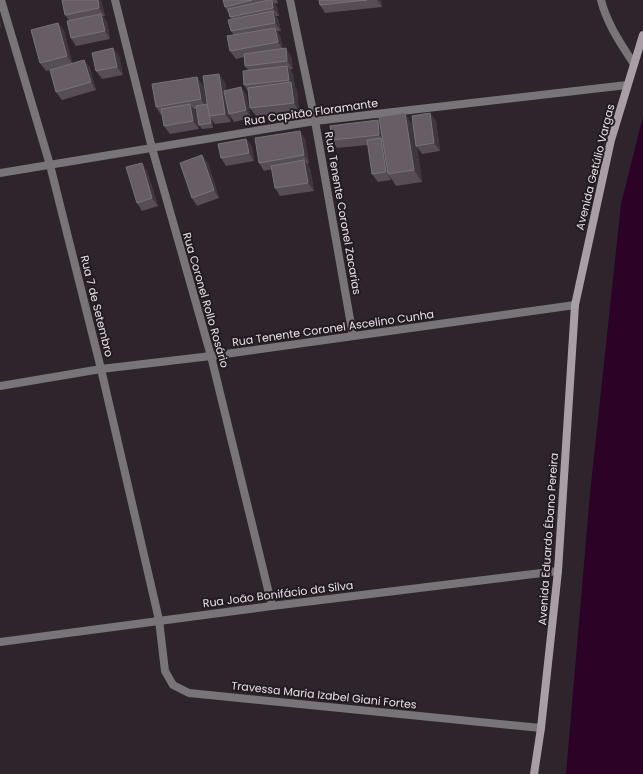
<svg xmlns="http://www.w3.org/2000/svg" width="643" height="774" font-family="Poppins,sans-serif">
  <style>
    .water { fill: #2d0227 }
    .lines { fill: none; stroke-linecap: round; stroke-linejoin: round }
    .minor { stroke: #797478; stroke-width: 8 }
    .secondary { stroke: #a79fa5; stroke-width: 8 }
    .wall { fill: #574d55 }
    .shaded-wall { fill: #40363e }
    .building { fill: #665d65; stroke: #7a7279 }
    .labels { text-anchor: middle; stroke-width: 4; stroke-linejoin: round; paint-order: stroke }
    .street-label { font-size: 11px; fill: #e7e2e6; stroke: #241b22 }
  </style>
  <rect width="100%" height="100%" fill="#2d252b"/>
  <!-- water -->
  <polygon class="water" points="643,116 643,774 566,774 590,494 621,204"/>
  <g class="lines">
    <!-- minor -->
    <g class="minor">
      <polyline points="1,0 50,165 101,369 159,620 165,671 173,685 189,693 541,728"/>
      <polyline points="115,0 152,148 211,356 272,606"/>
      <polyline points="290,0 315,121 353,336"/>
      <path d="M601,0C607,24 621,44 634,64"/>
      <polyline points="0,173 315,121 627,85"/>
      <polyline points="0,386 101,369 211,356 575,305"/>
      <polyline points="0,642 272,606 558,571"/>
    </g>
    <!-- secondary -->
    <polyline class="secondary" points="534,774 541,728 558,571 575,305 611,140 643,35"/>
  </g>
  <!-- wall -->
  <g class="wall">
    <polygon points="63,0 101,0 105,16 103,16 107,22 110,39 76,46 71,38 69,20 65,15"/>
    <polygon points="223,0 277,0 278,3 274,4 277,7 279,16 276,16 278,19 281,31 277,31 280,36 283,49 291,56 293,69 290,69 293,74 295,87 297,90 299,111 256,116 250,108 248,91 244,85 248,70 245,66 244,57 236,59 230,51 234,35 231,31 231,19 230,17 229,14 225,7"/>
    <polygon points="319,0 381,0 382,7 325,13 320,5"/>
    <polygon points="58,23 64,31 72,63 84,60 90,68 96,90 62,100 56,92 50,70 46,71 40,63"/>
    <polygon points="113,48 119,56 123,75 102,79 96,71"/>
    <polygon points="225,82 226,90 241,87 246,95 251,118 234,122 230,115 231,122 215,124 212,120 213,128 202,129 199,125 196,109 194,109 196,112 199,129 170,134 164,126 162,114 161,115 156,107 203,85 206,104 207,104"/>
    <polygon points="430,113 436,121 440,151 422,154 417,147 422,182 396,186 391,178 391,180 378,182 372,174 368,145 337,148 332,140 380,124 413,125"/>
    <polygon points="246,139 252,147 254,161 226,166 221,158"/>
    <polygon points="305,139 309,163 307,164 310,168 314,191 280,196 275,188 272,169 264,171 259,163"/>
    <polygon points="208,163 219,198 197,206 192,198"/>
    <polygon points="147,171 158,206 142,211 137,203"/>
  </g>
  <!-- shaded-wall -->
  <g class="shaded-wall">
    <polygon points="98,0 101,0 101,1 105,16 99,8"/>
    <polygon points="272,0 277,7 279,16 273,8"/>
    <polygon points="377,0 381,0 382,7"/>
    <polygon points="273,11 278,19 281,31 275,23"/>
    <polygon points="101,14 107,22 110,39 105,31"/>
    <polygon points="0,20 2,29 0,26"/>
    <polygon points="58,23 64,31 73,64 67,56"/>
    <polygon points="275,28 280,36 283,50 278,42"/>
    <polygon points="113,48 119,56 123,75 117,67"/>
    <polygon points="286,48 291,56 293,69 287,61"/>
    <polygon points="84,60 90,68 96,90 91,82"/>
    <polygon points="287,66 293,74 295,87 297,90 299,111 294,103 291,84 289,80"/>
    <polygon points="219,74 225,82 229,114 230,115 231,122 225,114"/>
    <polygon points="197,77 203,85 206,107 201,99"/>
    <polygon points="241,87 246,95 251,118 246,110"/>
    <polygon points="190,104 196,112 199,129 193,121"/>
    <polygon points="405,113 413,125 416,146 417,147 422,182 414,170"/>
    <polygon points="430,113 436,121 440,151 434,143"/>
    <polygon points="209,116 212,120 213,128 211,123"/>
    <polygon points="378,120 383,128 385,143 379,135"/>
    <polygon points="300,131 305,139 309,163 304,155"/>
    <polygon points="381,138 386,146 388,174 391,178 391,180 386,172"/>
    <polygon points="246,139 252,147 254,161 249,153"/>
    <polygon points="202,155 208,163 219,198 214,190"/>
    <polygon points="304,160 310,168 314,191 308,183"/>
    <polygon points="142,163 147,171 158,206 152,198"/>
  </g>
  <!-- building -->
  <g class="building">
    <polygon points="62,0 98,0 99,8 65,15"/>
    <polygon points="223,0 252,0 225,7"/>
    <polygon points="269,0 272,0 273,8 230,17 228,9"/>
    <polygon points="319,0 367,0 320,5"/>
    <polygon points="273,11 275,23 231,31 228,20"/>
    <polygon points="101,14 105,31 71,38 67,21"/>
    <polygon points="58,23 67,56 40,63 31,30"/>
    <polygon points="275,28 278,42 230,51 227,36"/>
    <polygon points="113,48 117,67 96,71 92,53"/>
    <polygon points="286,48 287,61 245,66 244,54"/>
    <polygon points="84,60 91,82 56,92 50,70"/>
    <polygon points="287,66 289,80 244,85 243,71"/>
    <polygon points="219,74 225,114 209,116 203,76"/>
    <polygon points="197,77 201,99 156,107 152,84"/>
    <polygon points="291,82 294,103 250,108 248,88"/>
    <polygon points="241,87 246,110 229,114 224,91"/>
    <polygon points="190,104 193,121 164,126 161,109"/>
    <polygon points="207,104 211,123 199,125 196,106"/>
    <polygon points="405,113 414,170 388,174 379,117"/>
    <polygon points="430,113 434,143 416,146 412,116"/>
    <polygon points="378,120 379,135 332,140 330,126"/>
    <polygon points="300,131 304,155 259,163 255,138"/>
    <polygon points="381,138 386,172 372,174 367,140"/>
    <polygon points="246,139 249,153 221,158 218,144"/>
    <polygon points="202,155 214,190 192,198 180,163"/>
    <polygon points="304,160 308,183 275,188 271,166"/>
    <polygon points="142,163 152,198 137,203 126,167"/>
  </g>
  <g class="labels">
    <!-- street labels -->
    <g class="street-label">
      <text transform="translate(311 112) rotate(-8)" y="4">Rua Capitão Floramante</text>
      <text transform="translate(595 167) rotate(-76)" y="4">Avenida Getúlio Vargas</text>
      <text transform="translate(343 213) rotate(80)" y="4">Rua Tenente Coronel Zacarias</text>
      <text transform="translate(206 300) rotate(74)" y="4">Rua Coronel Rollo Rosário</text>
      <text transform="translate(97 306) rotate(76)" y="4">Rua 7 de Setembro</text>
      <text transform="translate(333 328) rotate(-8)" y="4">Rua Tenente Coronel Ascelino Cunha</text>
      <text transform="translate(548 539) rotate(-86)" y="4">Avenida Eduardo Ébano Pereira</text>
      <text transform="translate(278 594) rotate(-7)" y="4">Rua João Bonifácio da Silva</text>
      <text transform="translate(324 695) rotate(6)" y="4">Travessa Maria Izabel Giani Fortes</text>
    </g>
  </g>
</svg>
